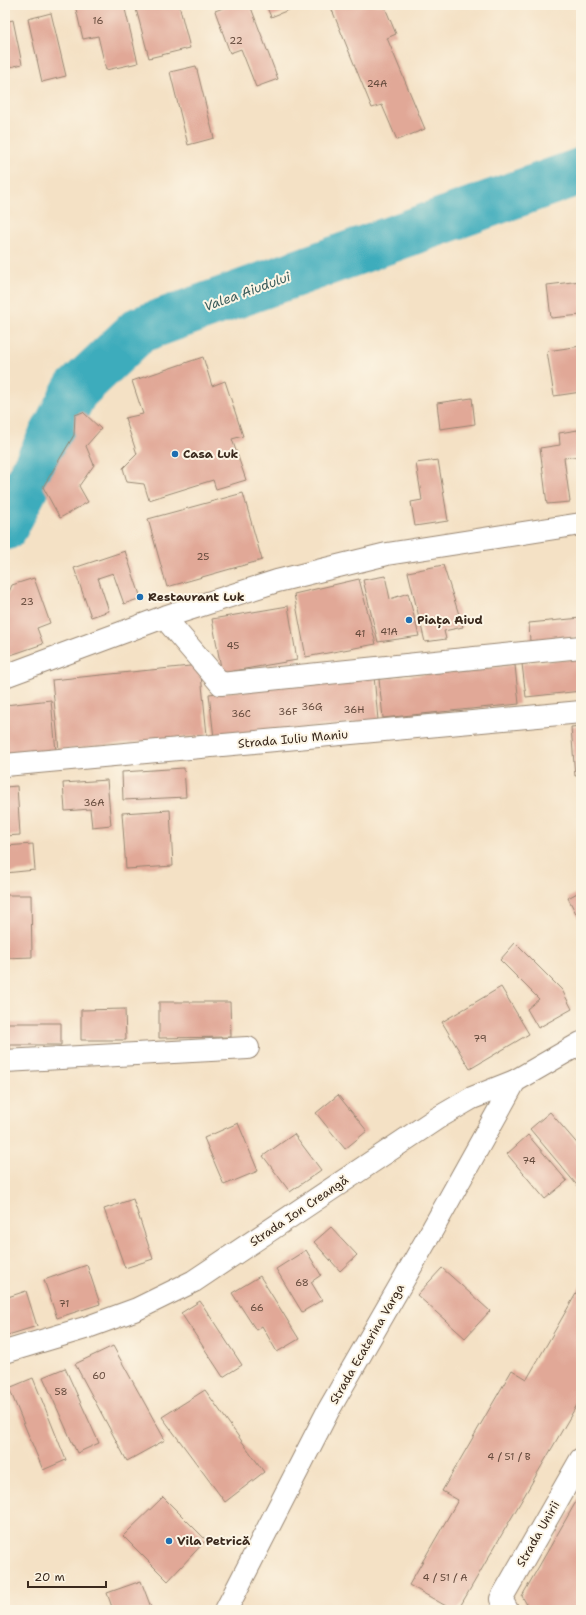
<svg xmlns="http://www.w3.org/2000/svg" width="586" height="1615" font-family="'Shantell Sans',sans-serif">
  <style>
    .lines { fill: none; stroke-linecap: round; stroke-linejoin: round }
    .river { stroke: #3eacbc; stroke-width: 47 }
    .building { fill: #e1a897 }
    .minor-casing { stroke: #988672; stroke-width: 24 }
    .major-casing { stroke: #988672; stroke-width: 24 }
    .minor { stroke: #fff; stroke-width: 22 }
    .major { stroke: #fff; stroke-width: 22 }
    .poi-dot { fill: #1f6fb2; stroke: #fcf5e5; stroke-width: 1.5 }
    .labels { text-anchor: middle; stroke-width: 4; stroke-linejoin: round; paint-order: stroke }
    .number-label { font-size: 10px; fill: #644a3c }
    .poi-label { font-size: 12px; font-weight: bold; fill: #3b2a1e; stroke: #fcf5e5; text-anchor: start }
    .street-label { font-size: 12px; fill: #3b2a1e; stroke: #fcf5e5 }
    .water-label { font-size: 13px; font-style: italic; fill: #3c5e5d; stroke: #fcf5e5 }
  </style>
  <rect width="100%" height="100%" fill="#fcf5e5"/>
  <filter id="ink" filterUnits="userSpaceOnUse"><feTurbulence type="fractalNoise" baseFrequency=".025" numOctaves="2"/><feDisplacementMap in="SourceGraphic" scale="8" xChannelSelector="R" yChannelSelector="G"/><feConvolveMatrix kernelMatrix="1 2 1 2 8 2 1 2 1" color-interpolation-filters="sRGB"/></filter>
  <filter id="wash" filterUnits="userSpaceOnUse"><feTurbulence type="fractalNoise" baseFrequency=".012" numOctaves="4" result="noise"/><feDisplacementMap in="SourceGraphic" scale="16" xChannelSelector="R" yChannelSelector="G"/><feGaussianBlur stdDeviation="0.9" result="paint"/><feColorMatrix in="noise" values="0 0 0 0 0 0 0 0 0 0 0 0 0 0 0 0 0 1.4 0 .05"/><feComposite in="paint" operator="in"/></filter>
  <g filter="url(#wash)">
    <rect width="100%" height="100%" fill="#f4e1c5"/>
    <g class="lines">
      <!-- river -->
      <polyline class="river" points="5,527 75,391 139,330 581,171"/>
    </g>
    <g id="blocks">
      <!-- building -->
      <g class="building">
        <polygon points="75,5 124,5 138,63 106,70 98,36 83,39"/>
        <polygon points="135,5 179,5 190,48 149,58"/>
        <polygon points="231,5 250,5 278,79 256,87 241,49 230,53 215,11"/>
        <polygon points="266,5 301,5 271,17"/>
        <polygon points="330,5 384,5 396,34 387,38 425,129 397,140 382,105 372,108"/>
        <polygon points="51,13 66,76 42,82 28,19"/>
        <polygon points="13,20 22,64 7,68 5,59 5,22"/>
        <polygon points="196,66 214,138 188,145 170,72"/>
        <polygon points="581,281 581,315 551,318 547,285"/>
        <polygon points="581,346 581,392 554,396 547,351"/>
        <polygon points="203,357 212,386 225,381 243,436 232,439 246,480 216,489 213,480 149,500 144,484 127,482 123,468 137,454 125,418 143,414 132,381"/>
        <polygon points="472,398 475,424 440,429 437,403"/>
        <polygon points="83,412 101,429 86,446 94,465 79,486 88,502 60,518 43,487 74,435 75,415"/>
        <polygon points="578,430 581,456 564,458 570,502 547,504 540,448 560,445 559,433"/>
        <polygon points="438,460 448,521 415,526 411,502 422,500 416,463"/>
        <polygon points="243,493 262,560 167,587 148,519"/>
        <polygon points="125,551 141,598 124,604 113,573 98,578 109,611 91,617 74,568"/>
        <polygon points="443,565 463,627 444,631 446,639 425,642 408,572"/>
        <polygon points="385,576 390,599 408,593 419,636 378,642 363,580"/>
        <polygon points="34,578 50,623 37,628 43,644 5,657 5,601 12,585"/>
        <polygon points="359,579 376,644 306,657 294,594"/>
        <polygon points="288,606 297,660 222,673 212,619"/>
        <polygon points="581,618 581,637 530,642 529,623"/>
        <polygon points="581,658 581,691 526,697 522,664"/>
        <polygon points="200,665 207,735 59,750 52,680"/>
        <polygon points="515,665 519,704 383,718 379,679"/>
        <polygon points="374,676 378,720 214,738 209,694"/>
        <polygon points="51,700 56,751 5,756 5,705"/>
        <polygon points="581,726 581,775 575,776 571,727"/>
        <polygon points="184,768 186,797 123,800 122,772"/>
        <polygon points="107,780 111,825 92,827 90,809 65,811 63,783"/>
        <polygon points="17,786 20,835 5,836 5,787"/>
        <polygon points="170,810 173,866 126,869 122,813"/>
        <polygon points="33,844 35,870 5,873 5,846"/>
        <polygon points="581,891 581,923 568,898"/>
        <polygon points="5,895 31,895 32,957 5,958"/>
        <polygon points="515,943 562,990 572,1009 538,1028 527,1009 539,999 500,960"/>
        <polygon points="501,987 529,1034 470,1069 442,1022"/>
        <polygon points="159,1002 230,1002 231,1037 159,1038"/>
        <polygon points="125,1009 126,1040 81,1040 81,1010"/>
        <polygon points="5,1023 61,1023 61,1045 10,1045 10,1052 5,1052"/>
        <polygon points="338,1095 367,1131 345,1149 316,1113"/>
        <polygon points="550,1112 581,1148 581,1190 530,1129"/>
        <polygon points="238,1123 258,1171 224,1185 204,1138"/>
        <polygon points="294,1134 321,1170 290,1192 263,1156"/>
        <polygon points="528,1135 567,1181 545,1199 507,1154"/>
        <polygon points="133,1199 153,1259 125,1268 104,1209"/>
        <polygon points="331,1227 357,1255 340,1271 314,1242"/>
        <polygon points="306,1250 321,1275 311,1282 322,1300 302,1312 276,1269"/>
        <polygon points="87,1265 100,1304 57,1318 44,1280"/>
        <polygon points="442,1268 490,1311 465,1338 417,1295"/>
        <polygon points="260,1276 299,1339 277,1352 262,1326 256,1330 232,1293"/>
        <polygon points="581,1285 581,1398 458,1610 453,1610 409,1585 458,1500 442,1491 512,1370 527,1379"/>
        <polygon points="26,1291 37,1326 5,1336 5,1298"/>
        <polygon points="200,1301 242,1365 223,1377 181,1313"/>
        <polygon points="113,1346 165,1440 127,1461 75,1364"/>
        <polygon points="65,1368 99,1443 77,1453 43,1377"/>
        <polygon points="33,1378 66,1460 43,1470 9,1388"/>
        <polygon points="205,1390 264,1472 225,1502 162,1417"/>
        <polygon points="581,1493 581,1610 530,1610 522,1596"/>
        <polygon points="163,1497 206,1540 168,1581 123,1536"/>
        <polygon points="141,1581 152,1610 113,1610 107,1593"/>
      </g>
    </g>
  </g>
  <g filter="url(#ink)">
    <use href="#blocks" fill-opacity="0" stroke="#988672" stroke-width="1"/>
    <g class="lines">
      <defs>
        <g id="minor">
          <polyline points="164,617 221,684 581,647"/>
          <polyline points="5,676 164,617 277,581 387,554 581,524"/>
          <polyline points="5,765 581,712"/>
          <polyline points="5,1061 248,1048"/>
          <polyline points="5,1352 85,1328 137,1309 194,1281 436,1119 472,1098 515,1081"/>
          <polyline points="507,1610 501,1599 581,1459"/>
        </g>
        <polyline id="major" points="226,1610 328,1411 431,1232 515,1081 581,1043"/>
      </defs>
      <!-- minor casing -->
      <use href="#minor" class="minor-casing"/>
      <!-- major casing -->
      <use href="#major" class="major-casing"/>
      <!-- minor -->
      <use href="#minor" class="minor"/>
      <!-- major -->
      <use href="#major" class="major"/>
    </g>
  </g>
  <!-- markers -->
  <g class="poi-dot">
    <circle cx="175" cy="454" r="4"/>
    <circle cx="140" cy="597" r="4"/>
    <circle cx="409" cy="620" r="4"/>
    <circle cx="169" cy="1541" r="4"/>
  </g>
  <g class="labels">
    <!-- number labels -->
    <g class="number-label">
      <text x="98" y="24">16</text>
      <text x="236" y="44">22</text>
      <text x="377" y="87">24A</text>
      <text x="203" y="560">25</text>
      <text x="27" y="605">23</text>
      <text x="389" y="635">41A</text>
      <text x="360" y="637">41</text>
      <text x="233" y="649">45</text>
      <text x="312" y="710">36G</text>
      <text x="354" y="713">36H</text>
      <text x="288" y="715">36F</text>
      <text x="241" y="717">36C</text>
      <text x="94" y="806">36A</text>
      <text x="480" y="1042">79</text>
      <text x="529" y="1164">74</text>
      <text x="302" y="1286">68</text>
      <text x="64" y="1307">71</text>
      <text x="257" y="1311">66</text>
      <text x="99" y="1379">60</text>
      <text x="61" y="1395">58</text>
      <text x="509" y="1460">4 / 51 / B</text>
      <text x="445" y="1581">4 / 51 / A</text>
    </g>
    <!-- poi labels -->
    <g class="poi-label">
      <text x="183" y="458">Casa Luk</text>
      <text x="148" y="601">Restaurant Luk</text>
      <text x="417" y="624">Piața Aiud</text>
      <text x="177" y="1545">Vila Petrică</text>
    </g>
    <!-- street labels -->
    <g class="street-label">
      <text transform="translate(293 739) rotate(-5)" y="4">Strada Iuliu Maniu</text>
      <text transform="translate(299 1211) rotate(-34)" y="4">Strada Ion Creangă</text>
      <text transform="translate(367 1344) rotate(-60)" y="4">Strada Ecaterina Varga</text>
      <text transform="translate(538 1534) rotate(-60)" y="4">Strada Unirii</text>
    </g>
    <!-- water labels -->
    <g class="water-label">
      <text transform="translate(247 291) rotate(-20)" y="5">Valea Aiudului</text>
    </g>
  </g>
  <!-- margin -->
  <rect width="586" height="1615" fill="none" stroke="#fcf5e5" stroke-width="20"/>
  <!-- scale -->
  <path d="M28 1581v6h78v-6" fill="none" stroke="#3b2a1e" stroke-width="2"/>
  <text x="34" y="1581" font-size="12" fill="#3b2a1e" stroke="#fcf5e5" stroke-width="3" paint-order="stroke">20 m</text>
</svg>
